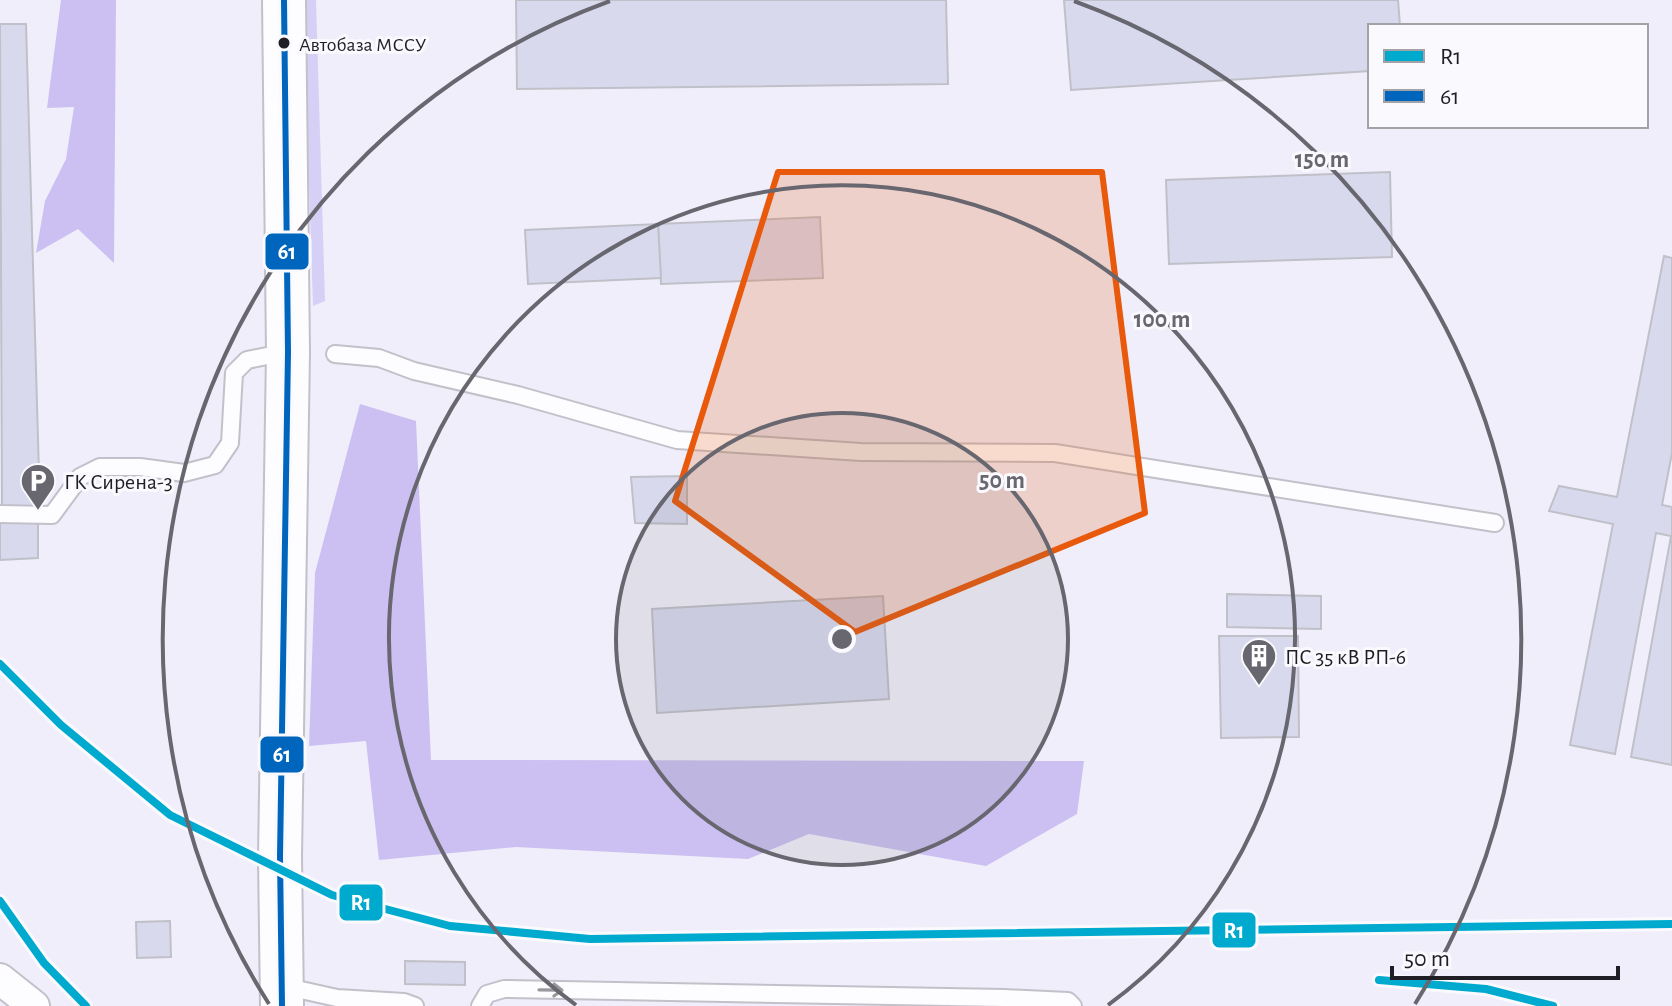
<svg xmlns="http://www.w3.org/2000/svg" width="1672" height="1006" font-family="'Alegreya Sans',sans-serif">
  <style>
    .green { fill: #d7d0f6 }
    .forest { fill: #cbc0f1 }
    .building { fill: #d9d9ee; stroke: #c0c0c8; stroke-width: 2 }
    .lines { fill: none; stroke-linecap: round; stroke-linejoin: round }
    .lane-casing { stroke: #c2c1ca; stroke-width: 20 }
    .street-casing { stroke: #c2c1ca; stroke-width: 34 }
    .secondary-casing { stroke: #c2c1ca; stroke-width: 46 }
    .lane { stroke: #fdfcfe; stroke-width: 16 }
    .street { stroke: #fdfcfe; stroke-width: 30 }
    .secondary { stroke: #fdfcfe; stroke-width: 42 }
    .bus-1-casing { stroke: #fafafe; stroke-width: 12 }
    .bus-1 { stroke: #0065bd; stroke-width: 6 }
    .rail-1-casing { stroke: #fafafe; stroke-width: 14 }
    .rail-1 { stroke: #00a9ce; stroke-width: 8 }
    .oneway { stroke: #99989c }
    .marked { fill: #e8590c; fill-opacity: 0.2; stroke: #e8590c; stroke-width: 6; stroke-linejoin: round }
    .ring { fill: none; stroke: #686770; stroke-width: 4 }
    .bus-dot { fill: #1f1e25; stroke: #fafafe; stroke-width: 3 }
    .labels { text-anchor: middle; stroke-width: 6; stroke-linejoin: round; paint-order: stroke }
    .bus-label { font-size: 20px; fill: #1f1e25; stroke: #fafafe; text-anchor: start }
    .poi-label { font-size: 22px; fill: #1f1e25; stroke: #fafafe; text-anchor: start }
    .centre { fill: #686770; stroke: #fafafe; stroke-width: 4 }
    .ring-label { font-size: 24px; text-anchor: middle; font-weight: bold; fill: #686770; stroke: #fafafe; stroke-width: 6; stroke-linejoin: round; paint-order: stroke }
    .line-badge { stroke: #fafafe; stroke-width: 3 }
    .badge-label { font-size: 22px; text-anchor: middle; font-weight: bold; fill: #fff }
  </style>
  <rect width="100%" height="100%" fill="#f0eefa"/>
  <!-- green -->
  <polygon class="green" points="303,0 316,0 325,301 313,306"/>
  <!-- forest -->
  <g class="forest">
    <polygon points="61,0 116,0 114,263 78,229 36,253 45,201 66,159 74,107 47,108"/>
    <polygon points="360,404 416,421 431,760 1084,761 1077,814 986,866 809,834 748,859 516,847 379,860 366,741 309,746 315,573"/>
  </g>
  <!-- building -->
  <g class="building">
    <polygon points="516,0 946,0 948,84 517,89"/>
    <polygon points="1064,0 1398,0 1400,26 1370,26 1370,71 1071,90"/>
    <polygon points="0,24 26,24 40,508 2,509"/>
    <polygon points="1390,172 1392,257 1169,264 1166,180"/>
    <polygon points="820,217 823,278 661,284 658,224"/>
    <polygon points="658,224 661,278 528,284 525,230"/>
    <polygon points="1664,256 1672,258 1672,453 1662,505 1672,507 1672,765 1631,757 1671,536 1656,533 1615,754 1570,745 1613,524 1549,511 1559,486 1617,497"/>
    <polygon points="687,476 687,524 635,523 631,477"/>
    <polygon points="38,520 38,558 0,560 0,521"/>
    <polygon points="1227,594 1321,596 1321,629 1227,627"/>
    <polygon points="883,596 889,699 657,713 652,609"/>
    <polygon points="1219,636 1298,636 1299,737 1221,738"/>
    <polygon points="170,921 171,957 137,958 136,922"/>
    <polygon points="405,961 465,962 465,985 405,984"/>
  </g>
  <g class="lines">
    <defs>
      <g id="lane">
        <polyline points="335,354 379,358 414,371 518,395 677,440 861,452 1055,453 1495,523"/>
        <polyline points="0,514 52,515 80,477 100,467 140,467 184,473 215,465 230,443 234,373 247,360 287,352"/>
        <polyline points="283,986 337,998 404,1002 415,1006"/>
        <polyline points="480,1006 487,994 504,989 1004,998 1068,1001 1073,1006"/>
      </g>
      <polyline id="street" points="0,979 34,1006"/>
      <polyline id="secondary" points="282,1006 280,857 288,352 284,0"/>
    </defs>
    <!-- lane casing -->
    <use href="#lane" class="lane-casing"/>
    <!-- street casing -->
    <use href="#street" class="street-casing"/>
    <!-- secondary casing -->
    <use href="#secondary" class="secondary-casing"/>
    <!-- lane -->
    <use href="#lane" class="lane"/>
    <!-- street -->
    <use href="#street" class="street"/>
    <!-- secondary -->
    <use href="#secondary" class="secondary"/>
    <defs>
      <polyline id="bus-1" points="282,1006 280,857 288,352 284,0"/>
    </defs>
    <!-- bus-1 casing -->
    <use href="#bus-1" class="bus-1-casing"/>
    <!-- bus-1 -->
    <use href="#bus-1" class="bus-1"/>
    <defs>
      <g id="rail-1">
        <polyline points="0,664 61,725 170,815 332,895 450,926 590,939 1672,924"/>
        <polyline points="0,901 44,963 86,1006"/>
        <polyline points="1379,980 1486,989 1553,1006"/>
      </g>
    </defs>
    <!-- rail-1 casing -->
    <use href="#rail-1" class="rail-1-casing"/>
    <!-- rail-1 -->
    <use href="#rail-1" class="rail-1"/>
  </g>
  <!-- one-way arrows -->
  <defs><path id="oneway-shaft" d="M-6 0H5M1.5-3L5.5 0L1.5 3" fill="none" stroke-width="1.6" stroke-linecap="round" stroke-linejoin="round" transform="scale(2)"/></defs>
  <use class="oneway" href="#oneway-shaft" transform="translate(551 990) rotate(1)"/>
  <!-- marked area -->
  <path class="marked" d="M778,172H1102L1145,513L855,632L675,501Z"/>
  <!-- distance rings -->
  <circle cx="842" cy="639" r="226" fill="#686770" fill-opacity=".12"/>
  <g class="ring">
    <circle cx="842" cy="639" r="226"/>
    <path d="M576 1005A453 453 0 1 1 1108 1005"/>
    <path d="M269 1004A679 679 0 0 1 610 1M1074 1A679 679 0 0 1 1415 1004"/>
  </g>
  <!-- icons -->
  <defs>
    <symbol id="parking-pin" viewBox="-11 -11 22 30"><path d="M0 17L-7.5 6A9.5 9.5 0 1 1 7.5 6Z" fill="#686770" stroke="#fafafe"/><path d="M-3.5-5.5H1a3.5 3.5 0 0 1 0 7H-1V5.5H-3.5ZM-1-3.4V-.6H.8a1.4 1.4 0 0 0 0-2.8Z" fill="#fff"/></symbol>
    <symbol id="building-pin" viewBox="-11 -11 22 30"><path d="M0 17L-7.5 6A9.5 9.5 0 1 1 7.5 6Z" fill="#686770" stroke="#fafafe"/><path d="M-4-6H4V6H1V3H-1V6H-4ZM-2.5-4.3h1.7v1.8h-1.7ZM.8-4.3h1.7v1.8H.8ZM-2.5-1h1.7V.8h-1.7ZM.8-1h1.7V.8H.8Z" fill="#fff"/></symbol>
  </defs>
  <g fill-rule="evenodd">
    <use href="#parking-pin" x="18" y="461" width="40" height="54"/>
    <use href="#building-pin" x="1239" y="636" width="40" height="54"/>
  </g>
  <!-- markers -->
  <circle class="bus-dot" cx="284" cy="43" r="7"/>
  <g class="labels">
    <!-- bus labels -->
    <g class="bus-label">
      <text x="299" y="51">Автобаза МССУ</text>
    </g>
    <!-- poi labels -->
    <g class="poi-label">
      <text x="64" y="489">ГК Сирена-3</text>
      <text x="1285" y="664">ПС 35 кВ РП-6</text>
    </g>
  </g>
  <circle cx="842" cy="639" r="12" class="centre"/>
  <g class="ring-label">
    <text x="1322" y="167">150 m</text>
    <text x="1162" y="327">100 m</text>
    <text x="1002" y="488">50 m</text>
  </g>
  <g class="line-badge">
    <rect x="264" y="232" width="46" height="39" rx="8" fill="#0065bd"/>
    <rect x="259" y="735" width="46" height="39" rx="8" fill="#0065bd"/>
    <rect x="338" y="883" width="46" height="39" rx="8" fill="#00a9ce"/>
    <rect x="1211" y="911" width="46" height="38" rx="8" fill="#00a9ce"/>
  </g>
  <g class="badge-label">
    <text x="287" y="259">61</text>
    <text x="282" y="762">61</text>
    <text x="361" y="910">R1</text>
    <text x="1234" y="938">R1</text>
  </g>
  <!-- legend -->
  <rect x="1368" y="24" width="280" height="104" fill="#fafafe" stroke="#a2a2a7" stroke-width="2"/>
  <rect x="1384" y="50" width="40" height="12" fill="#00a9ce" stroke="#a2a2a7" stroke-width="2"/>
  <text x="1440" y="64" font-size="24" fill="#1f1e25">R1</text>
  <rect x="1384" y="90" width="40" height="12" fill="#0065bd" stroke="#a2a2a7" stroke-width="2"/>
  <text x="1440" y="104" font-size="24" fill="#1f1e25">61</text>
  <!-- scale -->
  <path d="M1392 966v12h226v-12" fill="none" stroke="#1f1e25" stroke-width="4"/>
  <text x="1404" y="966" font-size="24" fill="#1f1e25" stroke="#fafafe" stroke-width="6" paint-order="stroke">50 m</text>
</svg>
